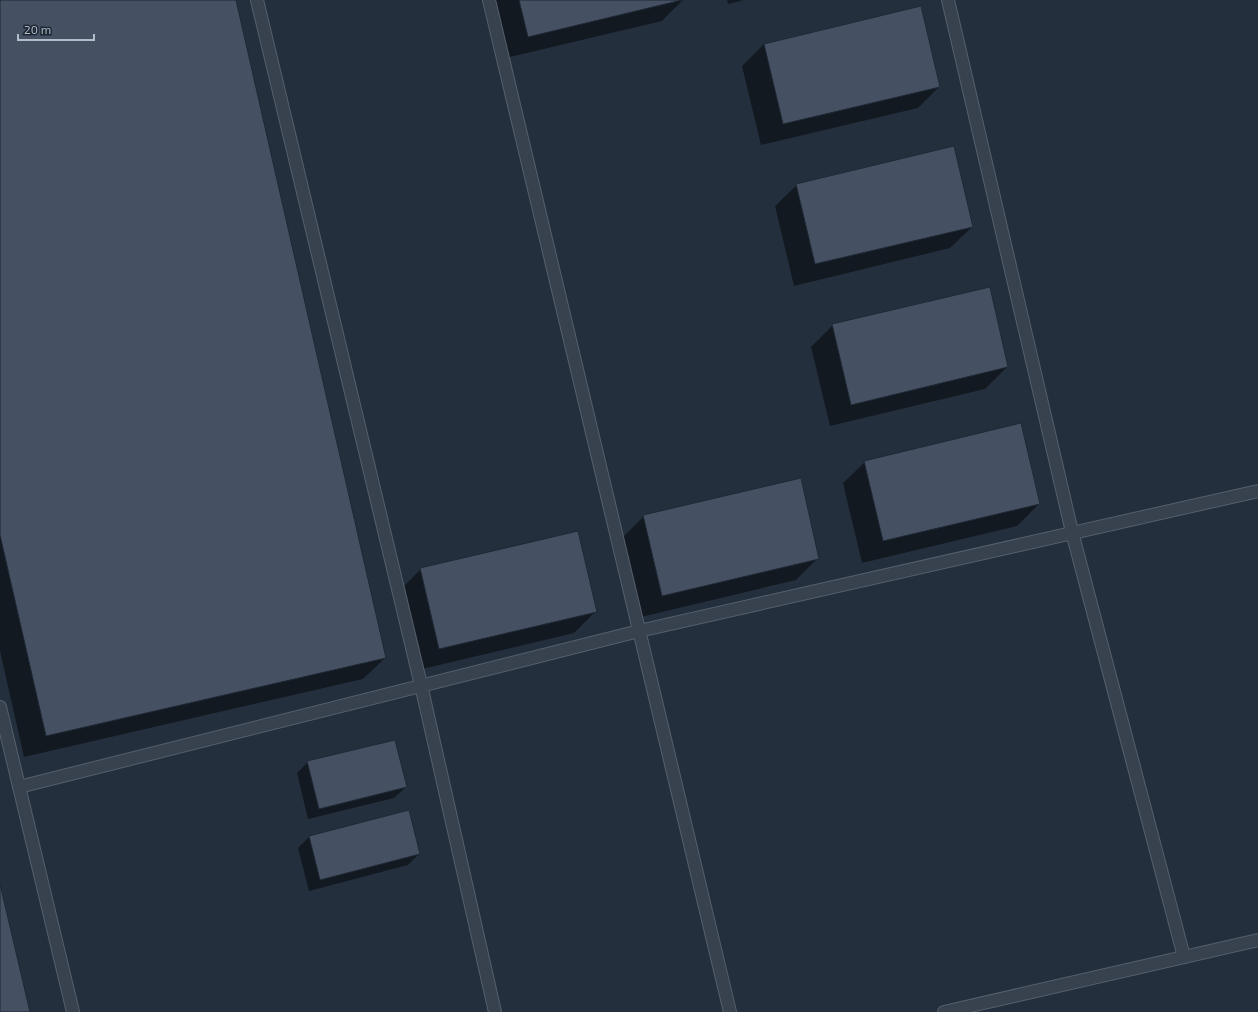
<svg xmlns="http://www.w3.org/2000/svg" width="1258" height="1012" font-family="'Exo 2',sans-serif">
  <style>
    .shadow { fill: #0007 }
    .building { fill: #455162; stroke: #1f2835 }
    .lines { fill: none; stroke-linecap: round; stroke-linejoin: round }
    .service-casing { stroke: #565f6c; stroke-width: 14 }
    .service { stroke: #38414e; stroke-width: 12 }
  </style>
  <rect width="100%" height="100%" fill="#242f3e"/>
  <!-- shadow -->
  <g class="shadow">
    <polygon points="0,0 235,0 385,658 363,679 24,757 0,651"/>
    <polygon points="493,0 683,0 662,21 506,58"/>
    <polygon points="727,0 744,0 728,4"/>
    <polygon points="764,44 939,87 918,108 761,145 742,66"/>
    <polygon points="797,185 972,227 950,248 794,286 775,206"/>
    <polygon points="833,325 1007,367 985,389 830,426 811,347"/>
    <polygon points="865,462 1039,504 1017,526 862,563 843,483"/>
    <polygon points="644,516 818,558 796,580 641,617 622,538"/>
    <polygon points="421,569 596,611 574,633 418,670 399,591"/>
    <polygon points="308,762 406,787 394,798 308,819 297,773"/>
    <polygon points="408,812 419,854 408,865 309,891 298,848 309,837"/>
  </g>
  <!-- building -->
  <g class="building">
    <polygon points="0,0 236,0 386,658 46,736 0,535"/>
    <polygon points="519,0 682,0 528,37"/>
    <polygon points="921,6 940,87 783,124 764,44"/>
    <polygon points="954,146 973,227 815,264 796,184"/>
    <polygon points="990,287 1008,367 851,405 832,324"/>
    <polygon points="1021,423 1040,504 883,541 864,461"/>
    <polygon points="801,478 819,559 662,596 643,515"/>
    <polygon points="578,531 597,612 439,649 420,568"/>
    <polygon points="395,740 407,787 319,809 307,761"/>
    <polygon points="409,810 420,854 320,880 309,836"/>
    <polygon points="0,884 30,1012 0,1012"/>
  </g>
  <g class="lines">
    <defs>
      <g id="service">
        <polyline points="257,0 421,685 495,1012"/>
        <polyline points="489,0 730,1012"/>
        <polyline points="948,0 1072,532 1184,957"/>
        <polyline points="0,707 73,1012"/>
        <polyline points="19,787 639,631 1258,491"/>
        <polyline points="944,1012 1258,940"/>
      </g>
    </defs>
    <!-- service casing -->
    <use href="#service" class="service-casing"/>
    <!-- service -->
    <use href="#service" class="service"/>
  </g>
  <!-- scale -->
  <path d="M18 34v6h76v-6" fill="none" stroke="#b4bcc9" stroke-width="2"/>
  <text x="24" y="34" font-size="12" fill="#b4bcc9" stroke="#1d2633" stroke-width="3" paint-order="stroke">20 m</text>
</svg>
